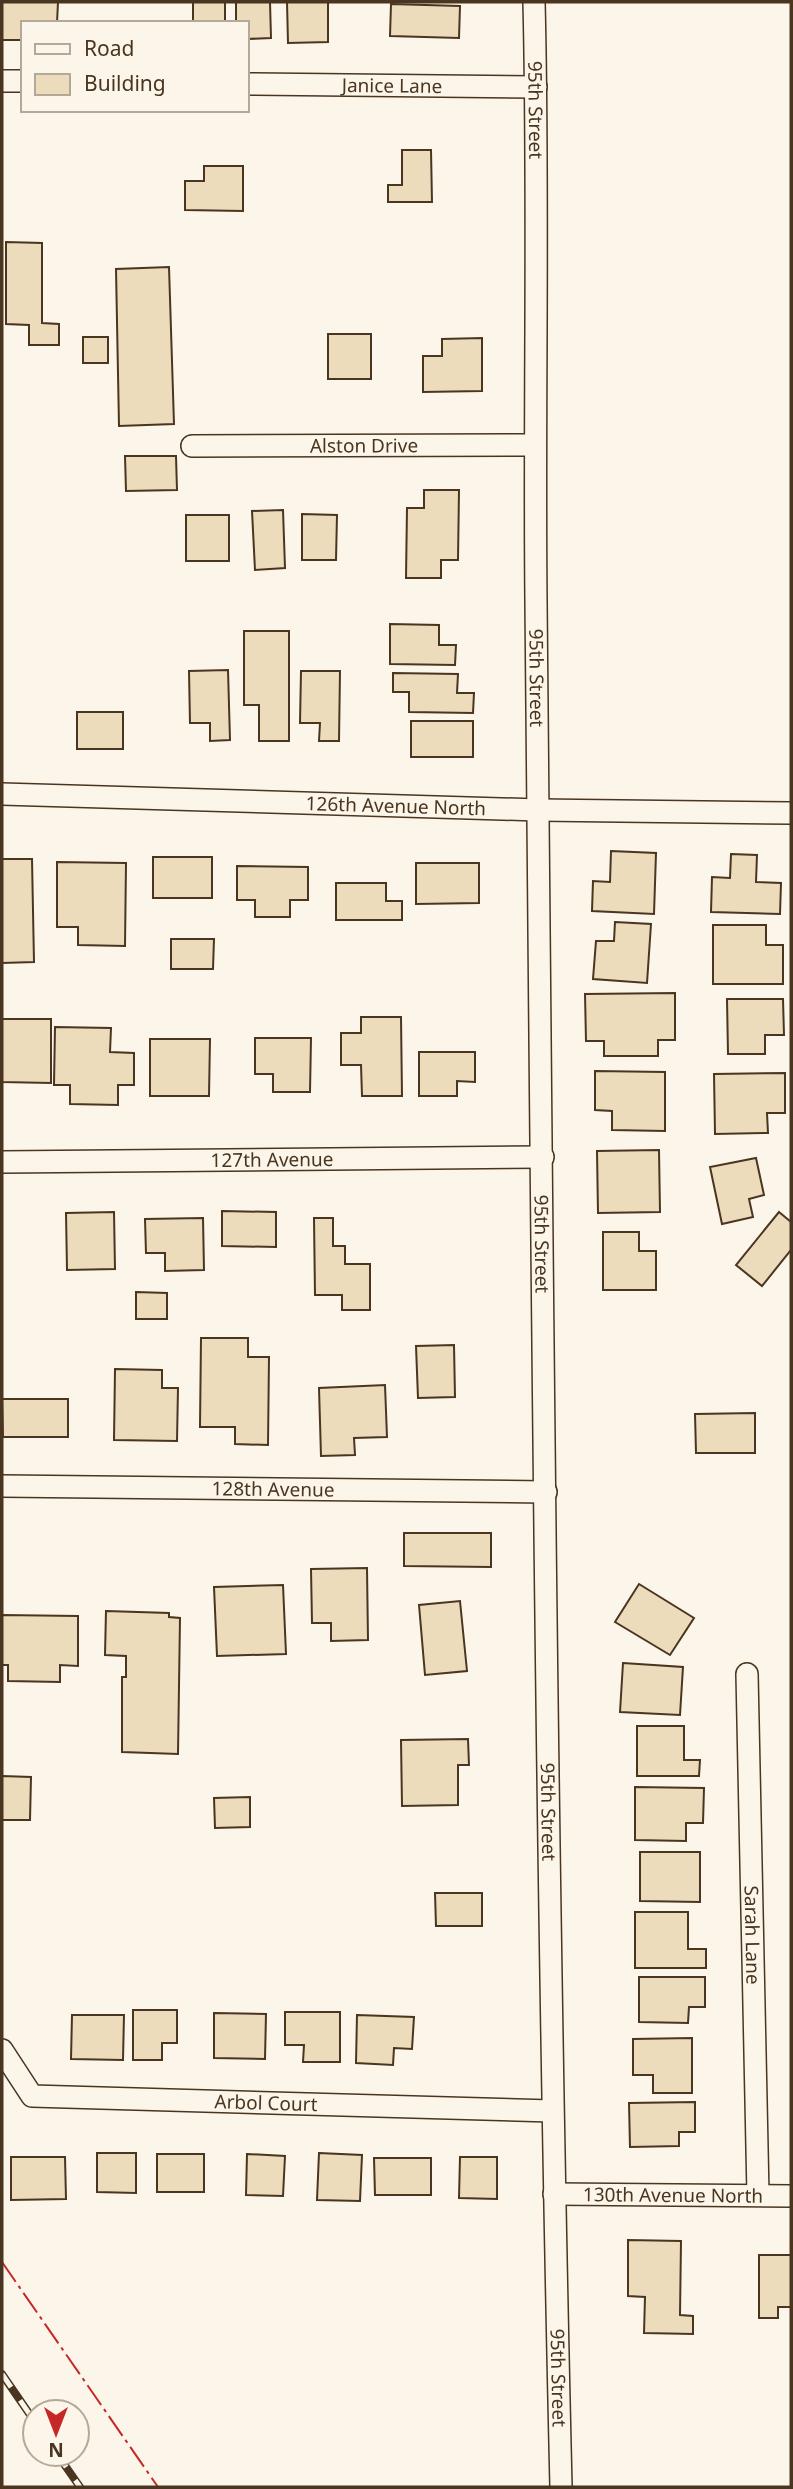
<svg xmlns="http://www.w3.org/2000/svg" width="793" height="2489" font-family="'Noto Sans',sans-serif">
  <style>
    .building { fill: #ecdcbc; stroke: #4a3520; stroke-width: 2 }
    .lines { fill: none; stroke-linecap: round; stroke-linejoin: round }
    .minor-casing { stroke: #4a3520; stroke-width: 24 }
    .minor { stroke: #fbf6e9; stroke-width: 21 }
    .rail-casing { stroke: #4a3520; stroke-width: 8 }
    .rail { stroke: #fbf6e9; stroke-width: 5; stroke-dasharray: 16; stroke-linecap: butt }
    .power { stroke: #c62828; stroke-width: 2; stroke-dasharray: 24 5 3.5 5; stroke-linecap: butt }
    .labels { text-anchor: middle; stroke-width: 5; stroke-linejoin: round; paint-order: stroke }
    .street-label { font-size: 19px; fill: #4a3520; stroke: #fbf6e9 }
  </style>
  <rect width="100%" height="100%" fill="#fbf6e9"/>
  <!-- building -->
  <g class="building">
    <polygon points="2,2 58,2 57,23 23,23 23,40 2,40"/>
    <rect x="193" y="2" width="32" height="21"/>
    <polygon points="236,2 270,2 271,38 247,39 247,23 236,23"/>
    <polygon points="287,2 328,2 328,42 288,43"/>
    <polygon points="391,4 460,6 459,38 390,36"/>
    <polygon points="402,150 431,150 432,202 388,202 388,185 402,185"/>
    <polygon points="204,166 243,166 243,211 185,210 185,181 204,181"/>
    <polygon points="6,242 42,243 42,323 59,324 59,345 29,345 29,325 6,324"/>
    <polygon points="169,267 174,424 119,426 116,269"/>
    <rect x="328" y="334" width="43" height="45"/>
    <rect x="83" y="337" width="25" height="26"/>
    <polygon points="482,338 482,391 423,392 423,356 442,356 442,339"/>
    <polygon points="125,456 176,456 177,490 126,491"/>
    <polygon points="424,490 459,490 458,560 441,560 441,578 406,578 407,508 424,508"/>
    <polygon points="283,510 285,568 255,570 252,511"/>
    <polygon points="302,514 337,515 336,560 302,560"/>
    <rect x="186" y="515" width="43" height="46"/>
    <polygon points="390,624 439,625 439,645 456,645 455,665 390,664"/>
    <polygon points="244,631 289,631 289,741 259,741 259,705 244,705"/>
    <polygon points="228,670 230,740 210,741 210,723 190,723 189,671"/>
    <polygon points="301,671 340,671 339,741 319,741 320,723 300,723"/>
    <polygon points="393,673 458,674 457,693 474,693 473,713 409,712 409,692 393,692"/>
    <rect x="77" y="712" width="46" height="37"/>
    <rect x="411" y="721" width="62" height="36"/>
    <polygon points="611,851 656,853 654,914 592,911 593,881 610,882"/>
    <polygon points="731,854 757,855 756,882 781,883 780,914 711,912 712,877 730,878"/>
    <rect x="153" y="857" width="59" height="41"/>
    <polygon points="2,859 32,859 34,962 2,963"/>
    <polygon points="57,862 126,863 125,946 78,945 78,927 57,927"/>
    <polygon points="416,863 479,863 479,903 416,904"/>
    <polygon points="237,866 308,867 308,900 290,900 290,917 255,917 255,900 237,900"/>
    <polygon points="336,883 386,883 386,901 402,901 402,920 336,920"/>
    <polygon points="615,922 651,924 647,983 593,979 596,941 614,941"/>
    <polygon points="713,925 766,925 766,945 783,945 783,984 713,984"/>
    <polygon points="171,939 214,939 213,969 171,969"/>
    <polygon points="675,993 675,1040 658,1040 658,1056 604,1056 604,1041 586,1041 585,994"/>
    <polygon points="727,999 783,999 784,1035 765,1035 765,1054 728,1054"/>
    <polygon points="361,1017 401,1017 402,1096 362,1096 361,1065 341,1065 341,1033 361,1033"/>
    <polygon points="2,1019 51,1019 51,1083 2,1082"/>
    <polygon points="55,1027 111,1028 110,1052 134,1053 134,1085 118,1085 118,1105 70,1104 70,1085 54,1085"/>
    <polygon points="255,1038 311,1038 310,1092 273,1092 273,1074 255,1074"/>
    <polygon points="150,1039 210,1039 209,1096 150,1096"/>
    <polygon points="419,1052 475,1052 475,1082 457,1081 457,1096 419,1096"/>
    <polygon points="595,1071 665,1072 665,1131 612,1130 612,1111 595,1110"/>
    <polygon points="785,1073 785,1113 767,1113 768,1133 715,1134 714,1074"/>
    <polygon points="659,1150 660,1212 598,1213 597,1151"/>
    <polygon points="756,1158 764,1195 749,1199 753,1217 722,1224 710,1167"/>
    <polygon points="222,1211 276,1212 276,1247 222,1246"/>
    <polygon points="114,1212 115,1269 67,1270 66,1213"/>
    <polygon points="779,1212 791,1222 791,1250 762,1286 736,1265"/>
    <polygon points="203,1218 204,1270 165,1271 165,1253 146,1253 145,1219"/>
    <polygon points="314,1218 333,1218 333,1246 345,1246 345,1264 370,1264 370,1310 342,1310 342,1295 315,1295"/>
    <polygon points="603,1232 639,1232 639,1251 656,1251 656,1290 603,1290"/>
    <polygon points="136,1292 167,1293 167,1319 136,1319"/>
    <polygon points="201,1338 248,1338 248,1357 269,1357 268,1445 235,1444 235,1427 200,1427"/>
    <polygon points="454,1345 455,1397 418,1398 416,1346"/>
    <polygon points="115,1369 162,1370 162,1388 178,1388 177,1441 114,1440"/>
    <polygon points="385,1385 387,1437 354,1438 355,1455 321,1456 319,1388"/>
    <polygon points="2,1399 68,1399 68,1437 3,1437"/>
    <polygon points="755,1413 755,1453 696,1453 695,1414"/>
    <polygon points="404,1533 491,1533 491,1567 404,1566"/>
    <polygon points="367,1568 368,1640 331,1641 331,1623 312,1623 311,1569"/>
    <polygon points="639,1584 694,1618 670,1655 615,1622"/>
    <polygon points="283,1585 286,1654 217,1656 214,1587"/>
    <polygon points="460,1601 467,1671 425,1675 419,1605"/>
    <polygon points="106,1611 169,1613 169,1617 180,1618 178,1754 122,1752 122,1677 126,1677 126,1656 105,1655"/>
    <polygon points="2,1615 78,1616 78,1666 60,1665 60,1682 8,1681 8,1665 2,1665"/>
    <polygon points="623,1663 683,1667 680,1715 620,1712"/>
    <polygon points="637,1726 684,1726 684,1760 700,1760 699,1776 637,1776"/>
    <polygon points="468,1739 469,1765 458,1765 458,1805 402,1806 401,1740"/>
    <polygon points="2,1776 31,1777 30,1820 2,1820"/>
    <polygon points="635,1787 704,1788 703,1823 686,1823 686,1841 635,1840"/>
    <polygon points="250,1797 250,1827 215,1828 214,1798"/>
    <polygon points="640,1852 700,1852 700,1902 640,1901"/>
    <polygon points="435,1893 482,1893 482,1926 436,1926"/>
    <polygon points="635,1912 688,1912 688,1949 706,1949 706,1968 635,1968"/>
    <polygon points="639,1977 705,1977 705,2007 689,2007 688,2023 639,2022"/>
    <polygon points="133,2010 177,2010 177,2043 162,2043 162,2060 133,2060"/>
    <polygon points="285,2012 340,2012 340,2062 303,2062 304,2045 285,2045"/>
    <polygon points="214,2013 266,2014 265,2059 214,2058"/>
    <polygon points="72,2015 124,2015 123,2060 71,2059"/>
    <polygon points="357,2015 414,2017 412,2049 394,2048 393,2065 356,2063"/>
    <polygon points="692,2038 692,2093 653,2093 653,2075 633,2075 633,2039"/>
    <polygon points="695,2102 695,2132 679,2132 679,2146 630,2147 629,2103"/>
    <polygon points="97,2153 136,2153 136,2193 97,2192"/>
    <polygon points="319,2153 362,2155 360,2201 317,2200"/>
    <rect x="157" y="2154" width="47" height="38"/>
    <polygon points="247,2154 285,2156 283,2196 246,2195"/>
    <polygon points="11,2157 65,2157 66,2199 11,2200"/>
    <polygon points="460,2157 497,2157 497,2199 459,2198"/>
    <polygon points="374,2158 431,2158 431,2195 375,2195"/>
    <polygon points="628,2240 681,2241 680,2315 693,2316 693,2334 644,2333 645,2297 628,2296"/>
    <polygon points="759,2255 791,2255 791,2307 778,2307 778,2318 759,2318"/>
  </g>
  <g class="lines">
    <defs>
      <g id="minor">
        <path id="s1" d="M534,2C539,201 534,401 536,601C542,1230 546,1859 561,2487"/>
        <polyline points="2,81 23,81"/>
        <path id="s2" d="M247,84L536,87"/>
        <path id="s3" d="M192,446L534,445"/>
        <path id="s4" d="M2,794L538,810L791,813"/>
        <path id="s5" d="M2,1162L543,1157"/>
        <path id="s6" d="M2,1486L546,1492"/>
        <path id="s7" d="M747,1674L758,2195"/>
        <path id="s8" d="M2,2050L32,2096L552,2111"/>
        <path id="s9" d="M554,2194L791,2196"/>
      </g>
    </defs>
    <!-- minor casing -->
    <use href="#minor" class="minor-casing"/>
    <!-- minor -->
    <use href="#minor" class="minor"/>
    <defs>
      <g id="rail">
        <polyline points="2,2374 35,2422"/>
        <polyline points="57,2454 80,2487"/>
      </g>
    </defs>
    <!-- rail casing -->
    <use href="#rail" class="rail-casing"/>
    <!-- rail -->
    <use href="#rail" class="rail"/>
    <!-- power -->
    <polyline class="power" points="2,2262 158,2487"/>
  </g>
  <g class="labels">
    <!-- street labels -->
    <g class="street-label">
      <text dy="7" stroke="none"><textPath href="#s2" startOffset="145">Janice Lane</textPath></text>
      <text dy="7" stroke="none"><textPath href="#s1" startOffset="108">95th Street</textPath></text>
      <text dy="7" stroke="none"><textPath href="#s3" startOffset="172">Alston Drive</textPath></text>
      <text dy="7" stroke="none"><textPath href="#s1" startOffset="676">95th Street</textPath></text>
      <text dy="7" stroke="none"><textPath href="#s4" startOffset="394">126th Avenue North</textPath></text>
      <text dy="7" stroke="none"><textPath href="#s5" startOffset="270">127th Avenue</textPath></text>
      <text dy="7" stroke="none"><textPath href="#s1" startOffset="1242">95th Street</textPath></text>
      <text dy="7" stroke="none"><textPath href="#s6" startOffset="271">128th Avenue</textPath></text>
      <text dy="7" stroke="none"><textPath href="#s1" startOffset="1810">95th Street</textPath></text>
      <text dy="7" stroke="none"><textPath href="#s7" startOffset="261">Sarah Lane</textPath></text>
      <text dy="7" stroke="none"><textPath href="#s8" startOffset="289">Arbol Court</textPath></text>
      <text dy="7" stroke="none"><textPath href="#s9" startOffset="119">130th Avenue North</textPath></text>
      <text dy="7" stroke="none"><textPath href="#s1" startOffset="2376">95th Street</textPath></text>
    </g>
  </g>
  <!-- border -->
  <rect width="793" height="2489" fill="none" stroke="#4a3520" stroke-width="7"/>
  <!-- legend -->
  <rect x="21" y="21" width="228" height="91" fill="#fbf6e9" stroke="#b4a999" stroke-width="2"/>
  <rect x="35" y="44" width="35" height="10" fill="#fbf6e9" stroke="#b4a999" stroke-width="2"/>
  <text x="84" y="56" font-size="21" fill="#4a3520">Road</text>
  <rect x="35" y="74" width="35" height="21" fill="#ecdcbc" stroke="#b4a999" stroke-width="2"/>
  <text x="84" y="91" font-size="21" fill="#4a3520">Building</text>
  <!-- north arrow -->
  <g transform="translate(56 2433) rotate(180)"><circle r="33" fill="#fbf6e9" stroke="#b4a999" stroke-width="2"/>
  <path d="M0-5L12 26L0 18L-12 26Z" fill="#c62828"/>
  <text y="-10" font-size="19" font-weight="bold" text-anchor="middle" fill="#4a3520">N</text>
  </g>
</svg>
